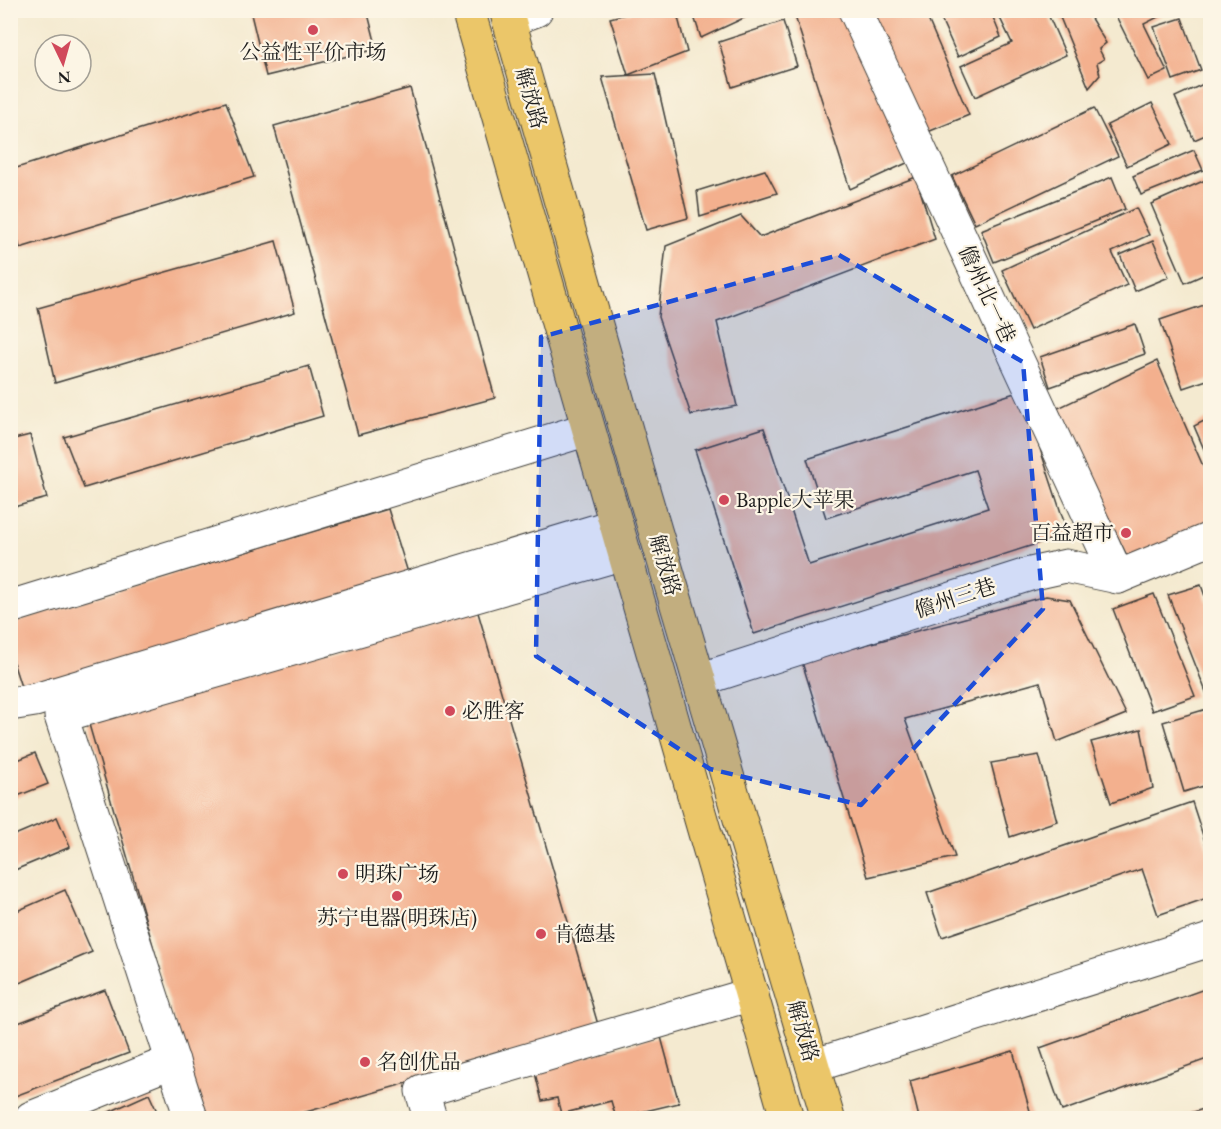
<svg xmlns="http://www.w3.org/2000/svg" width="1221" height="1129" font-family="'EB Garamond','Noto Serif SC',serif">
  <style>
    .building { fill: #f3b08e }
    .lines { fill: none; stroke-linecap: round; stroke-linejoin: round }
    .minor-casing { stroke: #3c3b37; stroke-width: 35 }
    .major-casing { stroke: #3c3b37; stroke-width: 35 }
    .minor { stroke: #fff; stroke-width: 33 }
    .major { stroke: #ebc669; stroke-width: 33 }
    .marked { fill: #1d4ed8; fill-opacity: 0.2; stroke: #1d4ed8; stroke-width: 4.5; stroke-dasharray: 12 8; stroke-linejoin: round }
    .poi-dot { fill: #d1495b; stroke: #fcf5e5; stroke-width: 2 }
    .labels { text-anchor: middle; stroke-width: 4.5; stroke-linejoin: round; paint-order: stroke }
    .poi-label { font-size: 21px; fill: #1c1c1c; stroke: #fcf5e5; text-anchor: start }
    .street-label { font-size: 21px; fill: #1c1c1c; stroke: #fcf5e5 }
  </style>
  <rect width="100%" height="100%" fill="#fcf5e5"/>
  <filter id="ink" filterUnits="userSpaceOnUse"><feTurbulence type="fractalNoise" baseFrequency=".0167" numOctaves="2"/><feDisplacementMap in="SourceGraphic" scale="12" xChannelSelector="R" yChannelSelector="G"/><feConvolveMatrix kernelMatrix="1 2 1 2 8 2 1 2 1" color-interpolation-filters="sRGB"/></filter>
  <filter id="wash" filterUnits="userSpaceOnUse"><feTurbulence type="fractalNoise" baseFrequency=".008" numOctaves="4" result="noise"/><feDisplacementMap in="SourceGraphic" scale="24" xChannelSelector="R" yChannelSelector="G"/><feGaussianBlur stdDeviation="1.35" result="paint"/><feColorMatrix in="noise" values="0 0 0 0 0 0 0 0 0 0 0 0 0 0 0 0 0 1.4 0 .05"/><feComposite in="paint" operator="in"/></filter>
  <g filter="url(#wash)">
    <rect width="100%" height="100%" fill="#f4ead0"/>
    <g id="blocks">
      <!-- building -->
      <g class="building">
        <polygon points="250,10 367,10 377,49 266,76"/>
        <polygon points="641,10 676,10 687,52 628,75 610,18"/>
        <polygon points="692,10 761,10 701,38"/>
        <polygon points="793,10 846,10 909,162 850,189"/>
        <polygon points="864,10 924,10 969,115 918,136"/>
        <polygon points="937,10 990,10 1001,37 958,57"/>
        <polygon points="1017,10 1046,10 1066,55 975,97 961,66 1012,43 1000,18"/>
        <polygon points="1057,10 1086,10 1106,43 1099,49 1104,59 1097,63 1100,75 1089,88"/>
        <polygon points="1113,10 1172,10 1144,24 1167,71 1148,80"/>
        <polygon points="1182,18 1201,70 1173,80 1154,27"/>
        <polygon points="783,21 797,66 732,87 719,42"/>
        <polygon points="655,74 688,218 646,230 602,77"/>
        <polygon points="1210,81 1210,133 1194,140 1175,97"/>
        <polygon points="410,88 495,398 358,435 274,126"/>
        <polygon points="226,102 254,177 20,248 10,208 10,170"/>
        <polygon points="1152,103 1172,144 1127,166 1107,125"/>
        <polygon points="1094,108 1118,156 975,224 952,176"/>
        <polygon points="1194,150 1203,170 1141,195 1133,176"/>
        <polygon points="765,170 777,193 700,217 697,191"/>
        <polygon points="916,177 935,239 717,322 737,406 691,415 658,317 666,246 741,216 760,237"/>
        <polygon points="1112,177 1125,209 994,262 981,230"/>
        <polygon points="1210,178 1210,272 1185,283 1151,204"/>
        <polygon points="1136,208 1149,235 1112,252 1127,285 1030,330 1002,270"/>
        <polygon points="276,241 295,312 55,383 38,308"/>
        <polygon points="1153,241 1169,277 1135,291 1120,255"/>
        <polygon points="1210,303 1210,379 1183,388 1160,320"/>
        <polygon points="1135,324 1145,354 1050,387 1040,357"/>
        <polygon points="1157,361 1210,482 1210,529 1130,562 1056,409"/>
        <polygon points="309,366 323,416 84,488 64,437"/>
        <polygon points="1021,391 1068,534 754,634 695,450 764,428 809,565 988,508 975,470 826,518 807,459"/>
        <polygon points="1210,418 1210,463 1194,426"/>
        <polygon points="30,435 47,498 10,508 10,440"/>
        <polygon points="388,509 410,579 24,696 10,653 10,623"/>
        <polygon points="1201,585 1210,610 1210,696 1208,697 1168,595"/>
        <polygon points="1154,594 1195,696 1152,711 1113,609"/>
        <polygon points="1046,596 1070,600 1126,714 1057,742 1040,682 905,719 955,857 868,877 802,662"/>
        <polygon points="477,609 599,1028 285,1118 203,1118 88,721"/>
        <polygon points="1210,708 1210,784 1184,792 1163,722"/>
        <polygon points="1141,729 1153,788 1111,803 1091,742"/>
        <polygon points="35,753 48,784 10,799 10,763"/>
        <polygon points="1039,755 1057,821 1010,837 991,763"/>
        <polygon points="1192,802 1210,857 1210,897 1158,915 1142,869 942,937 927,893"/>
        <polygon points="57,817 70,847 10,872 10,837"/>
        <polygon points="65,890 92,952 10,987 10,914"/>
        <polygon points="1210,987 1210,1058 1062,1111 1040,1048"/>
        <polygon points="105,990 129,1053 10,1098 10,1026"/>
        <polygon points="661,1037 679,1103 616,1118 611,1101 561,1114 557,1098 542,1101 534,1069"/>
        <polygon points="1013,1051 1032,1118 919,1118 910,1081"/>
        <polygon points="149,1094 160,1118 96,1118"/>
        <polygon points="1210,1107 1210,1118 1174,1118"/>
      </g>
    </g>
  </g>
  <g filter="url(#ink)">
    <use href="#blocks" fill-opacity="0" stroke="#3c3b37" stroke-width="1.5"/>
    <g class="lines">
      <defs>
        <g id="minor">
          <polyline points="855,10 1118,577"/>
          <polyline points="509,20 536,10"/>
          <polyline points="10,607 588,429"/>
          <polyline points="699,680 1030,574 1066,566 1118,577 1210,539"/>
          <polyline points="10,704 35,700 616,525"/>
          <polyline points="813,1066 1210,940"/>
          <polyline points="31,1118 173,1061"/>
          <polyline points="191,1118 61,716 624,553"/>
          <polyline points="430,1118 422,1091 752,994"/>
        </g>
        <g id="major">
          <polyline points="468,10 787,1118"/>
          <polyline points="506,10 644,493 828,1118"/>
        </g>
      </defs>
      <!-- minor casing -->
      <use href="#minor" class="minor-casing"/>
      <!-- major casing -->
      <use href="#major" class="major-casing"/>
      <!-- minor -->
      <use href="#minor" class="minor"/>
      <!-- major -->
      <use href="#major" class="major"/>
    </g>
  </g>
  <!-- marked area -->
  <path class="marked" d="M839,255L1023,362L1043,609L861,805L710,769L536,656L541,337Z"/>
  <!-- markers -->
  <g class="poi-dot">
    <circle cx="313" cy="30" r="6"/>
    <circle cx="724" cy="500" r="6"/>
    <circle cx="1126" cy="533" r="6"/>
    <circle cx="450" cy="711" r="6"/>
    <circle cx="343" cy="874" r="6"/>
    <circle cx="397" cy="896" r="6"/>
    <circle cx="541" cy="934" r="6"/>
    <circle cx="365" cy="1062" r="6"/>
  </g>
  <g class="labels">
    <!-- poi labels -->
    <g class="poi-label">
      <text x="313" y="59" text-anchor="middle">公益性平价市场</text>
      <text x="736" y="507">Bapple大苹果</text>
      <text x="1114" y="540" text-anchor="end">百益超市</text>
      <text x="462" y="718">必胜客</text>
      <text x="355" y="881">明珠广场</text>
      <text x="397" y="925" text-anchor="middle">苏宁电器(明珠店)</text>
      <text x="553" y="941">肯德基</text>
      <text x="377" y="1069">名创优品</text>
    </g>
    <!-- street labels -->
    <g class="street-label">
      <text transform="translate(531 98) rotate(74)" y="7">解放路</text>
      <text transform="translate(987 294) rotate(65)" y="7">儋州北一巷</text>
      <text transform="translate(665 565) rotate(74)" y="7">解放路</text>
      <text transform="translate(955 598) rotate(-18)" y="7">儋州三巷</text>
      <text transform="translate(803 1031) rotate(74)" y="7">解放路</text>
    </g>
  </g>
  <!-- margin -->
  <rect width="1221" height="1129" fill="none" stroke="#fcf5e5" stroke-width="36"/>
  <!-- north arrow -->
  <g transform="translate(63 63) rotate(175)"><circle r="28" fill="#fcf5e5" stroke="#a29e95" stroke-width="1.5"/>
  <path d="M0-4.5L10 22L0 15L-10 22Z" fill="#d1495b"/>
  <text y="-9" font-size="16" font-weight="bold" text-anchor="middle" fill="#1c1c1c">N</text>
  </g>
</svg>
